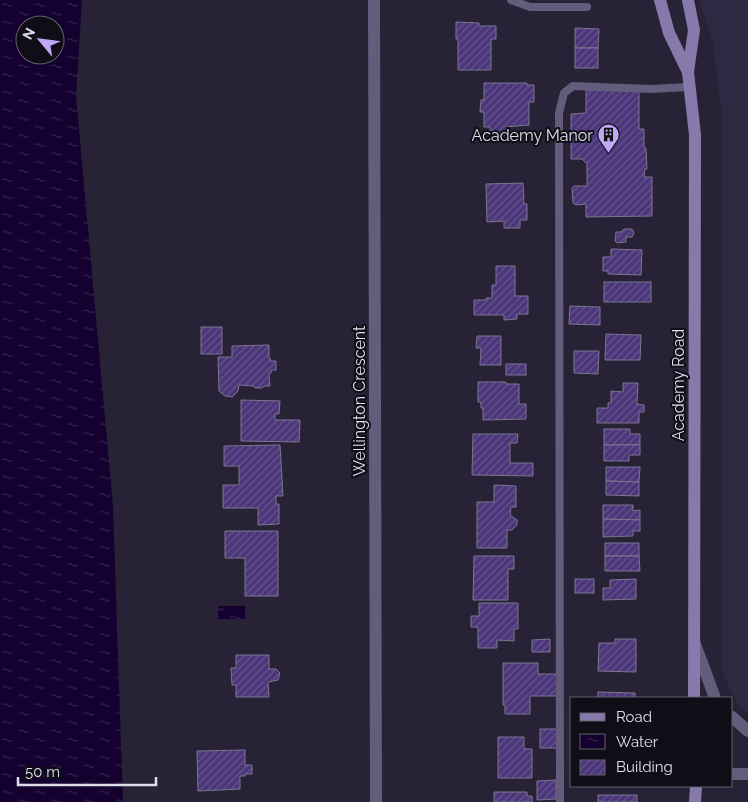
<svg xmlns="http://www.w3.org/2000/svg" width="748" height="802" font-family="Raleway,sans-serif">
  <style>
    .built { fill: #2f2842 }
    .water { fill: url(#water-ripples); fill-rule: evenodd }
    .building { fill: url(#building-hatch); stroke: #7c768f }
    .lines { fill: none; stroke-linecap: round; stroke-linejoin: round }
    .service { stroke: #635c7b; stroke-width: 8 }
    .minor { stroke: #635c7b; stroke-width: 12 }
    .tertiary { stroke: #635c7b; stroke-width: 12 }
    .secondary { stroke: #867aac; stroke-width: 12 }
    .labels { text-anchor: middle; stroke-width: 4; stroke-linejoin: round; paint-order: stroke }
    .poi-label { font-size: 16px; fill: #e0ddeb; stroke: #0f0d16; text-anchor: end }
    .street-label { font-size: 16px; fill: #e0ddeb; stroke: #0f0d16 }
  </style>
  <defs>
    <pattern id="water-ripples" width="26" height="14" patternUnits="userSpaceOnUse" patternTransform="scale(1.25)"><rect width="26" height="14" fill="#140130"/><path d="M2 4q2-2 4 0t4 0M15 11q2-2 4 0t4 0" fill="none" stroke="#36264e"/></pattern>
    <pattern id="building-hatch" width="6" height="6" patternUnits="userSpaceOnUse" patternTransform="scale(1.25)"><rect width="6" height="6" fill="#4c367a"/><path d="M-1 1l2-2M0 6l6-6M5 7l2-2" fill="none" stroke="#66538d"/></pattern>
  </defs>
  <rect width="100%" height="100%" fill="#272236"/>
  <!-- built -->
  <polygon class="built" points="699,0 748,0 748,713 739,705 729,688 722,669 722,119 712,39"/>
  <!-- water -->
  <g class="water">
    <path d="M0,0H82L76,96L113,506L123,802H0ZM25,25H55V55H25Z"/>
    <rect x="218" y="606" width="27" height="13"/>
  </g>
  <!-- building -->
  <g class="building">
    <polygon points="456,22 479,23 479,26 496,26 496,39 491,39 491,70 458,70 458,39 456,39"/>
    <polygon points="575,28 599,29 598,48 575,48"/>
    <rect x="575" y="48" width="23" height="20"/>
    <polygon points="484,83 527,83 527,85 534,85 534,102 529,102 529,125 506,127 506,135 490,135 490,127 484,127 484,112 480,112 481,100 484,100"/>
    <polygon points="586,90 639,90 639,129 644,129 644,148 646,148 647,169 645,169 644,177 652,177 652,216 586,217 586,204 576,205 573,203 572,188 574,186 587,186 587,164 582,159 571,159 571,114 586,113"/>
    <polygon points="523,183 524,204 527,204 527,220 520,220 520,228 504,228 504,221 487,222 486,184"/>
    <polygon points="624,229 632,229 634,233 632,237 626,237 626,242 617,243 615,241 616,232 621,232"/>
    <polygon points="611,249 642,250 641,275 608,274 608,271 603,271 603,257 611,257"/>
    <polygon points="496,266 515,266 515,296 528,296 528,314 517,314 517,319 504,320 504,315 474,315 474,300 486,300 486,298 492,298 492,285 496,285"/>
    <rect x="604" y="282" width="47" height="20"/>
    <polygon points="570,306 600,307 600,325 569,324"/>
    <rect x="201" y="327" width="21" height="27"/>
    <polygon points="606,334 641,335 640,360 605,360"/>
    <polygon points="477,336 501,336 501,365 480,365 481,348 476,348"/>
    <polygon points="269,345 269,358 270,358 271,361 276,361 276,370 271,370 271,373 269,374 270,386 264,386 262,388 255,388 253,386 239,385 238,391 232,397 225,396 219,391 218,357 232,357 232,346"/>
    <polygon points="574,351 599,351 598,374 574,373"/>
    <rect x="506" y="364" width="20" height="11"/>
    <polygon points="478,382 506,382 506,384 519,384 519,404 526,404 526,419 483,420 483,408 481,408 481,402 478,402"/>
    <polygon points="623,383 638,383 637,404 644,405 644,412 639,412 639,423 597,423 597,408 608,408 608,403 611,403 611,391 623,392"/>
    <polygon points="241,400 280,401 279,414 275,414 275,420 300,420 299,442 241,441"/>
    <polygon points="604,429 630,429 630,434 640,434 640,445 604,445"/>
    <polygon points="473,434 518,434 517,443 510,443 510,463 533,463 533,476 472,475"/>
    <polygon points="280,445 283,496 276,496 276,504 279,504 279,524 258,525 258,508 223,508 223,485 239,485 239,466 224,466 224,446"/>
    <polygon points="604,445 640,445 640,455 629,455 629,461 604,461"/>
    <polygon points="606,467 640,467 639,482 606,481"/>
    <polygon points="606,481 639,482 639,496 606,495"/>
    <polygon points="494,485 516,486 516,507 511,507 510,515 517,520 517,525 512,530 507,530 507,548 477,548 477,502 494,502"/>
    <polygon points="603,505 633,505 633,511 640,510 640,520 603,519"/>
    <polygon points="603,519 640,520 640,531 633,531 633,536 603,537"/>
    <polygon points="225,531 278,531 278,596 245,596 245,558 225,558"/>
    <rect x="605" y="543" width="34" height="13"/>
    <polygon points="474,556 514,556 514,569 508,569 508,600 473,600"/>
    <polygon points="605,556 639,556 640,571 605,571"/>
    <rect x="575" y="579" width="19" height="14"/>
    <polygon points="636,579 636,599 603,600 603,588 610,588 610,580"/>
    <polygon points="479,603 518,603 518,629 514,629 514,641 497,640 497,648 478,648 478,627 471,627 471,616 479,616"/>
    <polygon points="550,639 550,652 532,652 532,640"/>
    <polygon points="615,639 636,639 636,672 598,671 599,643 615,643"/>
    <polygon points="236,655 269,655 269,669 276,669 280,673 278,680 268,682 269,697 236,697 236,685 232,685 231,668 236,668"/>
    <polygon points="503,663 538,663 538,674 558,674 558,696 530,696 530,714 505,714 505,705 503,705"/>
    <polygon points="598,692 635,693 635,698 598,698"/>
    <rect x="540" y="729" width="17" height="19"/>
    <polygon points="498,737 524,737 524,749 532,749 532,778 498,778"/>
    <polygon points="245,750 245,765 252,765 252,774 245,774 245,776 240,776 240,789 198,791 197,751"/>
    <polygon points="556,780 556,799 537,800 537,781"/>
    <polygon points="494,792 527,792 527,796 532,796 532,802 494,802"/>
    <rect x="598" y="795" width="39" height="7"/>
  </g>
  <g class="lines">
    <!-- service -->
    <g class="service">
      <polyline points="511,0 530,7 587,7"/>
      <polyline points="560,802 559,113 564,93 573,86 651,89 689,87"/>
    </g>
    <!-- minor -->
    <polyline class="minor" points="374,0 376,802"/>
    <!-- tertiary -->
    <g class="tertiary">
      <polyline points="695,644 715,698"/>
      <polyline points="732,717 748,731"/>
      <polyline points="732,774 748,774"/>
    </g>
    <!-- secondary -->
    <g class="secondary">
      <polyline points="660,0 669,33 688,72"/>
      <polyline points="688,0 694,30 688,72 695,135 694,698"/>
      <polyline points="695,802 696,786"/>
    </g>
  </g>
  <!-- icons -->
  <defs>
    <symbol id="building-pin" viewBox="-11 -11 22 30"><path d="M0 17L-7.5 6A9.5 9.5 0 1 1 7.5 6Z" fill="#bda9f5" stroke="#0f0d16"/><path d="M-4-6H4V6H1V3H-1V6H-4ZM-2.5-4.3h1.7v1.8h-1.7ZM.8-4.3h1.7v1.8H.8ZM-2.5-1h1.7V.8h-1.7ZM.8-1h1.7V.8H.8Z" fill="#111"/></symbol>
  </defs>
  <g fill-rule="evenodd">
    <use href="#building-pin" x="596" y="122" width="25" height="34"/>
  </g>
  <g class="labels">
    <!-- poi labels -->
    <g class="poi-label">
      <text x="593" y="141">Academy Manor</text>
    </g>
    <!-- street labels -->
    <g class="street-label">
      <text transform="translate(678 385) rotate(-90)" y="6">Academy Road</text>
      <text transform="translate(359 401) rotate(-90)" y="6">Wellington Crescent</text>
    </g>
  </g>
  <!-- legend -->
  <rect x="570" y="697" width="162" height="90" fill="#0f0d16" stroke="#63606b"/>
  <rect x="580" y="713" width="25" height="8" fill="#867aac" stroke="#63606b"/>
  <text x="616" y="722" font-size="15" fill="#e0ddeb">Road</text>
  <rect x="580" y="734" width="25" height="15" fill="url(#water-ripples)" stroke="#63606b"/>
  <text x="616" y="747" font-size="15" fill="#e0ddeb">Water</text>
  <rect x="580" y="760" width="25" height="15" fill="url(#building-hatch)" stroke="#63606b"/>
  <text x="616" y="772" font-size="15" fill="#e0ddeb">Building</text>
  <!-- north arrow -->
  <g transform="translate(40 40) rotate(299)"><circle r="24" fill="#0f0d16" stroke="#63606b"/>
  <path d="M0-4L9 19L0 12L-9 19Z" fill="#bda9f5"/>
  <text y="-8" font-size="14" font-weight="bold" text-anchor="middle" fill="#e0ddeb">N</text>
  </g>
  <!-- scale -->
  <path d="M18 777v8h138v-8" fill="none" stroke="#e0ddeb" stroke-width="2.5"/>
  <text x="25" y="777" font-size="15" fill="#e0ddeb" stroke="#0f0d16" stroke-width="4" paint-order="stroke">50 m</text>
</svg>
